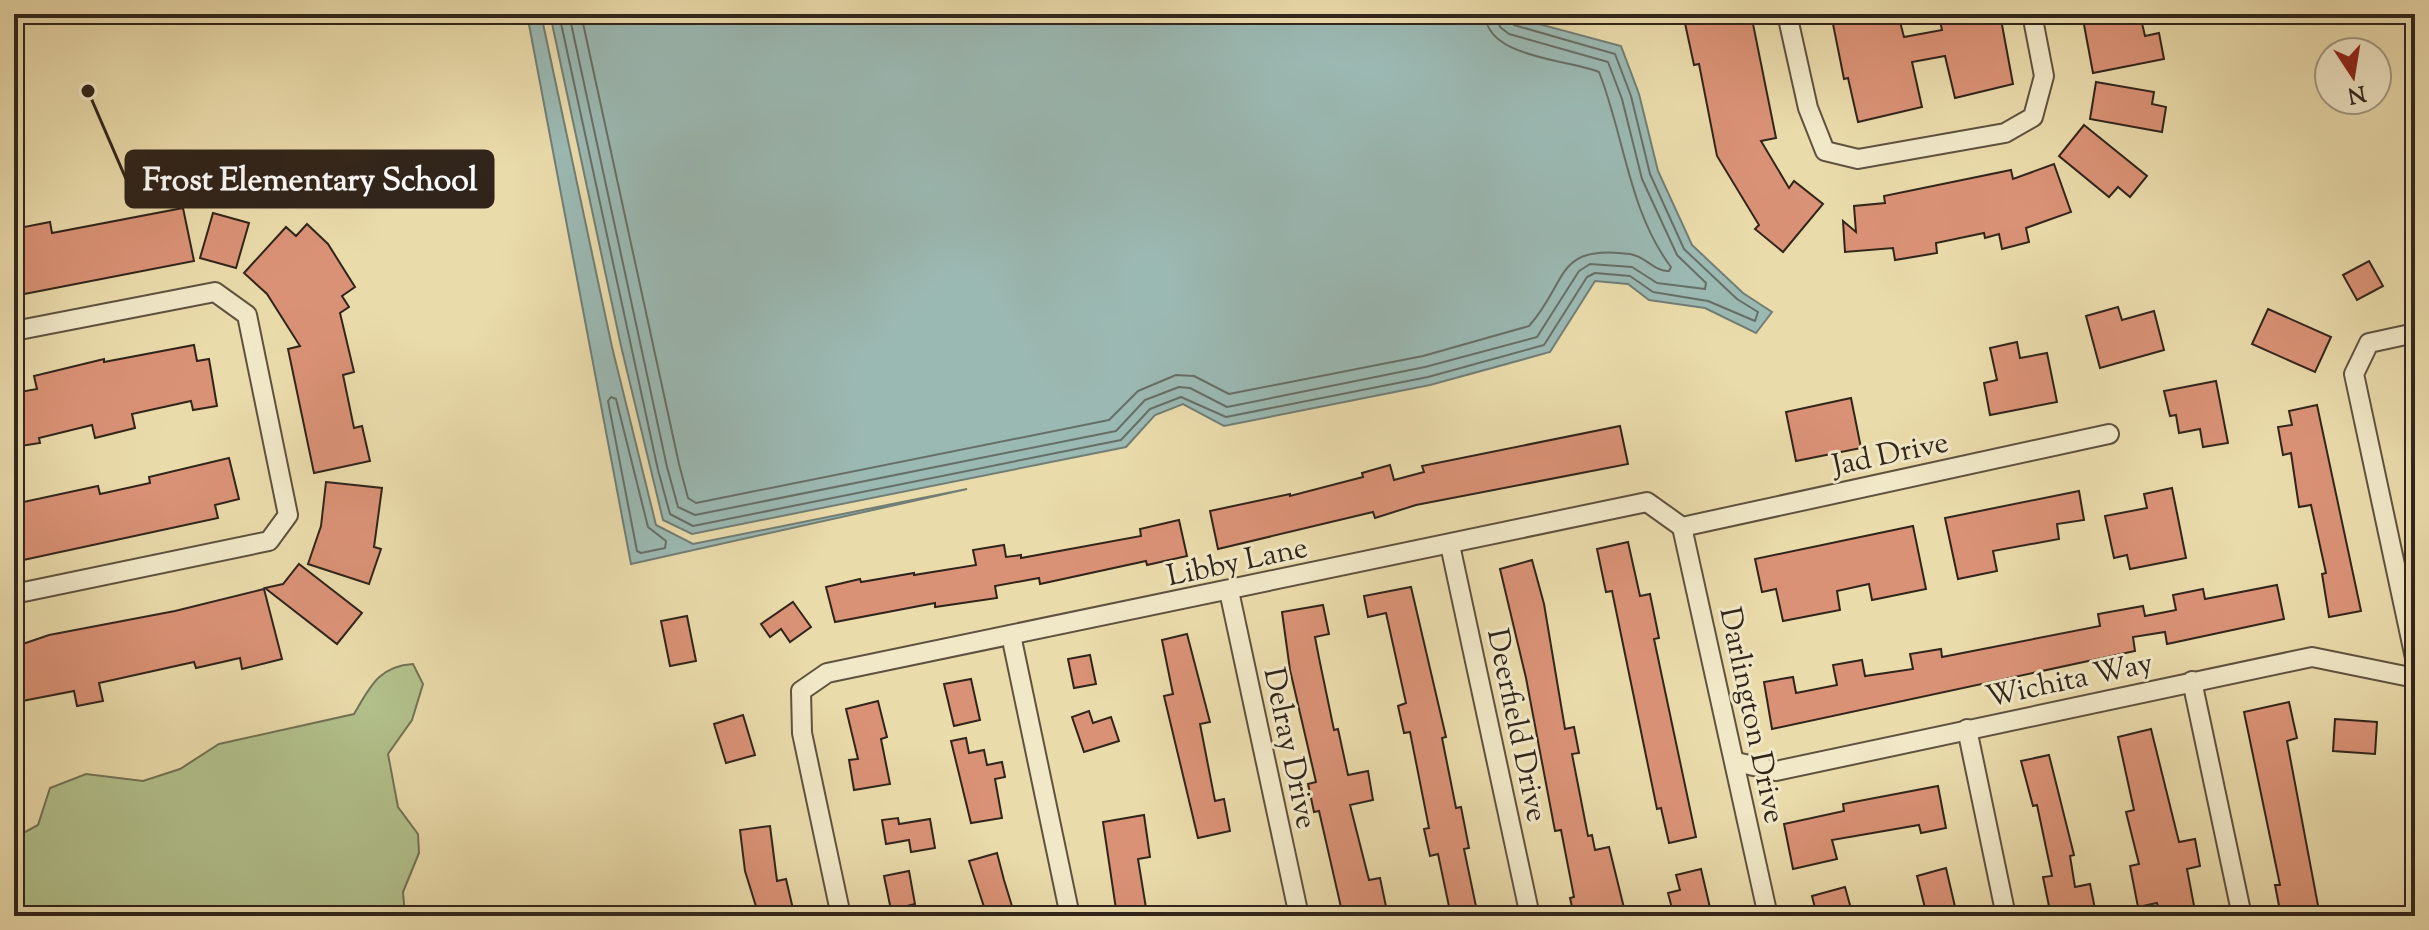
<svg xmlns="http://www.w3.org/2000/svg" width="2429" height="930" font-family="'Sorts Mill Goudy',serif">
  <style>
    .green { fill: #b2c18c; stroke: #727354; stroke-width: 2 }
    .water { fill: #9bb9b3; stroke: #717e76; stroke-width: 2 }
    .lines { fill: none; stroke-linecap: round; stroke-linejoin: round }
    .shore { stroke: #666f67; stroke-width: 2 }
    .building { fill: #da9276; stroke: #31251b; stroke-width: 2 }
    .lane-casing { stroke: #5f523f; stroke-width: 13 }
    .street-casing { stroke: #5f523f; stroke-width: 22 }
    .lane { stroke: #f1e8c8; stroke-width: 9 }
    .street { stroke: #f1e8c8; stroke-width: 18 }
    .labels { text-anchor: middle; stroke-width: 6; stroke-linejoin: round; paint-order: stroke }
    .street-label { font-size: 30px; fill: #31251b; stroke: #f1e8c8 }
    .leader { fill: none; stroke: #31251b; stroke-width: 3 }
    .callout-dot { fill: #31251b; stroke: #f1e8c8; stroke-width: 3 }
    .callout { fill: #31251b; stroke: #31251b; stroke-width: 3 }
    .callout-label { font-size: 32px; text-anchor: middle; font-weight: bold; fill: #fff }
  </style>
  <rect width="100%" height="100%" fill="#eadbab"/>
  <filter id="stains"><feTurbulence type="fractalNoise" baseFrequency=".0025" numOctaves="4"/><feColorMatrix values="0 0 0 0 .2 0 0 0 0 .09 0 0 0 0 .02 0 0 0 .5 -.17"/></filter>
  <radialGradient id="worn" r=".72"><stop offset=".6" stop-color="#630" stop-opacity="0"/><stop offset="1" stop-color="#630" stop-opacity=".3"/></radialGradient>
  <!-- green -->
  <path class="green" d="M413,664L423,684L412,720L388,754L398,807L418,834L419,853L403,892L405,916H14V838L38,825L50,788L86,774L143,781L180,769L219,744L354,714C370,687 379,666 413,664Z"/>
  <!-- water -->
  <g class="water">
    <polygon points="527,14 541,14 612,347 656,525 693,544 967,489 631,564"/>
    <polygon points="550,14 1502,14 1621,46 1639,94 1658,171 1692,245 1743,293 1772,312 1756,333 1705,308 1649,300 1628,284 1595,281 1550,352 1430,385 1224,426 1183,404 1155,415 1126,447 692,534 663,520 621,346"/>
  </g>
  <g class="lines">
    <!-- shore -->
    <g class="shore">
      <polyline points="559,14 658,470 670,514 693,526 1121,440 1150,409 1181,397 1226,417 1428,377 1544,345 1587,277 1595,273 1630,276 1653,292 1708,301 1755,321 1758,312 1737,299 1684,249 1650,174 1631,96 1615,54 1514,25 1507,14"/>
      <polyline points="569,14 667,467 678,507 695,515 1116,431 1145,400 1179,387 1190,388 1227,407 1425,367 1537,337 1579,271 1590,264 1632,267 1657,283 1705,289 1706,283 1677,255 1642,179 1622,99 1608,62 1509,34 1500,27 1497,14"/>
      <path d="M581,14L679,464L688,498L696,503L1109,420L1138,391L1176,375L1194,376L1229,394L1423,356L1529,326C1569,281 1554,244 1630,254C1645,256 1655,272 1669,271L1671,267C1629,212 1624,135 1599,72C1566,59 1487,58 1485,14"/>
      <polygon points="611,397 616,399 648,527 666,541 665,548 641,553 637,551 608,401"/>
    </g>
  </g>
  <!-- building -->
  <g class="building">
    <polygon points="1683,14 1751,14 1776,138 1761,141 1789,188 1794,181 1823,204 1783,252 1755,229 1759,225 1717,156 1699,64 1694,65"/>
    <polygon points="1831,14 1898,14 1904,37 1942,30 1939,16 2000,14 2013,84 1955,98 1945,56 1912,62 1922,107 1858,122 1848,78 1844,79"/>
    <polygon points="2082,14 2133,14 2135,24 2142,23 2145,36 2159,33 2164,59 2093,73"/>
    <polygon points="2096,82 2154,92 2152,104 2166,107 2162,132 2090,119"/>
    <polygon points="2084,125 2147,176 2130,197 2118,187 2109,197 2059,156"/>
    <polygon points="2054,164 2071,212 2026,228 2029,242 2002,249 1999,234 1985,238 1984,233 1936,243 1937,253 1895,260 1893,248 1845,252 1843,221 1856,232 1854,206 1885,203 1884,196 2011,170 2013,179"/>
    <polygon points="183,208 194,261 14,296 14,229 50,222 52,233"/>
    <polygon points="213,213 249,223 236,268 200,258"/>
    <polygon points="307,224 328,244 355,287 342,296 349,307 340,313 354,372 343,375 354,428 362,426 370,461 314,473 288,349 300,346 267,294 244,273 286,227 296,236"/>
    <polygon points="2369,261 2383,286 2357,300 2343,275"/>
    <polygon points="2118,307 2122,320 2154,311 2164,350 2100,368 2086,316"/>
    <polygon points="2268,309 2331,337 2315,372 2252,344"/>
    <polygon points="2017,342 2020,358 2047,353 2057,402 1990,415 1984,383 1997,380 1990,348"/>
    <polygon points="194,345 197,361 209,359 217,406 193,410 191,401 132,414 135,428 95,438 92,425 39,438 40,443 14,447 14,393 37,389 34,376 104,359 104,362"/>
    <polygon points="2216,381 2228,443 2203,447 2200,429 2179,433 2176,415 2170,416 2164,391"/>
    <polygon points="1851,398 1861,448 1796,461 1786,412"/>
    <polygon points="2317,405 2361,611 2329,617 2322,574 2326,573 2311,505 2299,507 2291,453 2283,455 2278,427 2292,425 2289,411"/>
    <polygon points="1620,426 1628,464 1416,505 1375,518 1373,512 1218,549 1210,511 1290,494 1290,496 1363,477 1362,473 1390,465 1394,480 1424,472 1422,466"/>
    <polygon points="229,458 239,499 215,505 218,518 14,562 14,504 98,486 100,494 150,483 149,477"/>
    <polygon points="326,482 382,488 374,547 381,549 369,584 308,564 321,526"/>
    <polygon points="2172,488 2186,558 2130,569 2127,555 2114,558 2105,516 2147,508 2144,494"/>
    <polygon points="2079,491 2084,520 2057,524 2059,539 1993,551 1997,571 1958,579 1945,518"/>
    <polygon points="1179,520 1187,556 1147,565 1146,561 1040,584 1039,578 995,586 997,598 935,607 935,603 835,622 826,587 860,579 861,582 914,573 914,575 976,565 973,550 1004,545 1006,557 1021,555 1021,558 1141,536 1140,529"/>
    <polygon points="1913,526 1926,589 1872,600 1869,584 1837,591 1840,610 1783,621 1776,589 1762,592 1755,559"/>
    <polygon points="1628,542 1640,596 1650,594 1659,638 1654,639 1696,837 1669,843 1661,808 1657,809 1612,591 1606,592 1597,549"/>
    <polygon points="1532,560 1544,604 1565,729 1574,727 1579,753 1572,754 1588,836 1592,835 1595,850 1609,847 1626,916 1574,916 1570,898 1574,897 1561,830 1555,831 1526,678 1500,569"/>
    <polygon points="299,564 362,613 337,644 265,588 283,584"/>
    <polygon points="2277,585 2284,619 2167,644 2165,632 2133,637 2135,651 1772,729 1764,682 1793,677 1796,693 1837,685 1833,665 1862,660 1865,676 1913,669 1910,654 1941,649 1942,657 2100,626 2098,614 2143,606 2145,616 2176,610 2173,595 2203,589 2205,599"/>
    <polygon points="1411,587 1446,737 1442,738 1456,808 1461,807 1469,848 1464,849 1478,916 1451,916 1438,854 1430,856 1424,829 1429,828 1410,732 1404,733 1398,706 1406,703 1386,613 1368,617 1364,596"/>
    <polygon points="264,589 282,659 242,669 240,658 196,668 194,662 99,683 103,701 77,706 74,691 17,702 14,647 49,635 175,611"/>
    <polygon points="793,602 811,627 790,642 781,629 770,637 761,624"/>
    <polygon points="1323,605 1329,634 1315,637 1319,658 1334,730 1338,729 1348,775 1368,771 1373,800 1350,805 1369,880 1380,878 1388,916 1343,916 1319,811 1314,812 1308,784 1316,782 1290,670 1282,612"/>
    <polygon points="687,616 696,661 670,666 661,621"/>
    <polygon points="1187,634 1210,722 1200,724 1215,801 1224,799 1230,831 1198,838 1164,696 1173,694 1162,640"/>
    <polygon points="1090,655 1096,684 1074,688 1068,659"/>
    <polygon points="971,679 980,720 954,726 944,684"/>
    <polygon points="878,701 887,737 881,739 890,784 854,790 849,760 858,759 846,709"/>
    <polygon points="2289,702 2297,738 2287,741 2320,916 2281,916 2275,885 2280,885 2244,712"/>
    <polygon points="1089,711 1093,723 1111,717 1119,741 1084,752 1072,717"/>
    <polygon points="743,715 755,755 726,763 714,724"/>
    <polygon points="2335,719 2377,722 2375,754 2333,751"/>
    <polygon points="2151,729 2179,842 2195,839 2200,866 2187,869 2196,916 2160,916 2157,903 2138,907 2130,866 2139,864 2126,812 2134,810 2118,737"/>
    <polygon points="966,738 969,753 984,750 987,765 1002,762 1005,777 995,779 1002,818 971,823 951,741"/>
    <polygon points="2049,755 2074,855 2070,856 2075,887 2090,884 2096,914 2051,916 2043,877 2052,876 2037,805 2033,806 2021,761"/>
    <polygon points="1938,786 1946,828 1921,833 1919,825 1832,840 1837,859 1793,869 1784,824 1844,811 1843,804"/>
    <polygon points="1144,815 1150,857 1138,859 1147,914 1117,916 1103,822"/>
    <polygon points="898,818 899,824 930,819 935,848 911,852 909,840 886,844 882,820"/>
    <polygon points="770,826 777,881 786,879 793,909 759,916 745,871 740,830"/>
    <polygon points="997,853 1004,880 1015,916 987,916 969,861"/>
    <polygon points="1946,868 1956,911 1927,916 1917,876"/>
    <polygon points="1701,869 1711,912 1674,916 1668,893 1680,890 1676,875"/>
    <polygon points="909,871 915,904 891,910 884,876"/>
    <polygon points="1845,887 1853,916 1817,916 1812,896"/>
  </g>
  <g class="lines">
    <defs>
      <polyline id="lane" points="2411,53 2415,52"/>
      <g id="street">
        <polyline points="1787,14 1808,108 1825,151 1858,159 2005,133 2033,117 2044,76 2032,14"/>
        <polyline points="14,331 215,292 247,315 288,515 269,541 14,594"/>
        <polyline points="2415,333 2369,343 2354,374 2415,658"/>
        <polyline points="1682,527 2109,434"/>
        <polyline points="1682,527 1768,916"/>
        <polyline points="1450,545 1530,916"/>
        <polyline points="1229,591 1299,916"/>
        <polyline points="1011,635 1070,916"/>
        <polyline points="2192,681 2242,916"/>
        <polyline points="1967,729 2006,916"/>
        <polyline points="1736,762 1776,771 2312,657 2415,678"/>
        <polyline points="841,916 802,733 801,691 827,673 1647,502 1682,527"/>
      </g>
    </defs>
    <!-- lane casing -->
    <use href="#lane" class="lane-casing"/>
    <!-- street casing -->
    <use href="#street" class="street-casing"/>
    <!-- lane -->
    <use href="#lane" class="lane"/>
    <!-- street -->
    <use href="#street" class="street"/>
  </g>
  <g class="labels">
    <!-- street labels -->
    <g class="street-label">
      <text transform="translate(1890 453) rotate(-12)" y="10">Jad Drive</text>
      <text transform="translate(1237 561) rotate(-12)" y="10">Libby Lane</text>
      <text transform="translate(2069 679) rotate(-12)" y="10">Wichita Way</text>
      <text transform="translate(1753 715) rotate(78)" y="10">Darlington Drive</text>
      <text transform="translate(1518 725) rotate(78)" y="10">Deerfield Drive</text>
      <text transform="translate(1291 748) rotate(78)" y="10">Delray Drive</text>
    </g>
  </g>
  <!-- callouts -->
  <path class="leader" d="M88 91L126 179"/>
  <circle class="callout-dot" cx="88" cy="91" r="8"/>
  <rect class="callout" x="126" y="151" width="367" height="56" rx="8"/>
  <g class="callout-label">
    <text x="310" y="190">Frost Elementary School</text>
  </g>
  <!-- margin -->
  <rect width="2429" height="930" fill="none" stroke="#eadbab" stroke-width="48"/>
  <rect x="16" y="16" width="2397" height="898" fill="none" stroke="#31251b" stroke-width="4"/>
  <rect x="24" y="24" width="2381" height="882" fill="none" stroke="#31251b" stroke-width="2"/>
  <!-- north arrow -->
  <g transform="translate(2353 76) rotate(168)"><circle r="38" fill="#f1e8c8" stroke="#a49a83" stroke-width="2"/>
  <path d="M0-6L14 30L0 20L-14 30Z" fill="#8f2418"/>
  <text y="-12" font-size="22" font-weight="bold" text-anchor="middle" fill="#31251b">N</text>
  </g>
  <rect width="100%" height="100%" filter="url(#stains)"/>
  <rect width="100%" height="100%" fill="url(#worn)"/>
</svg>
